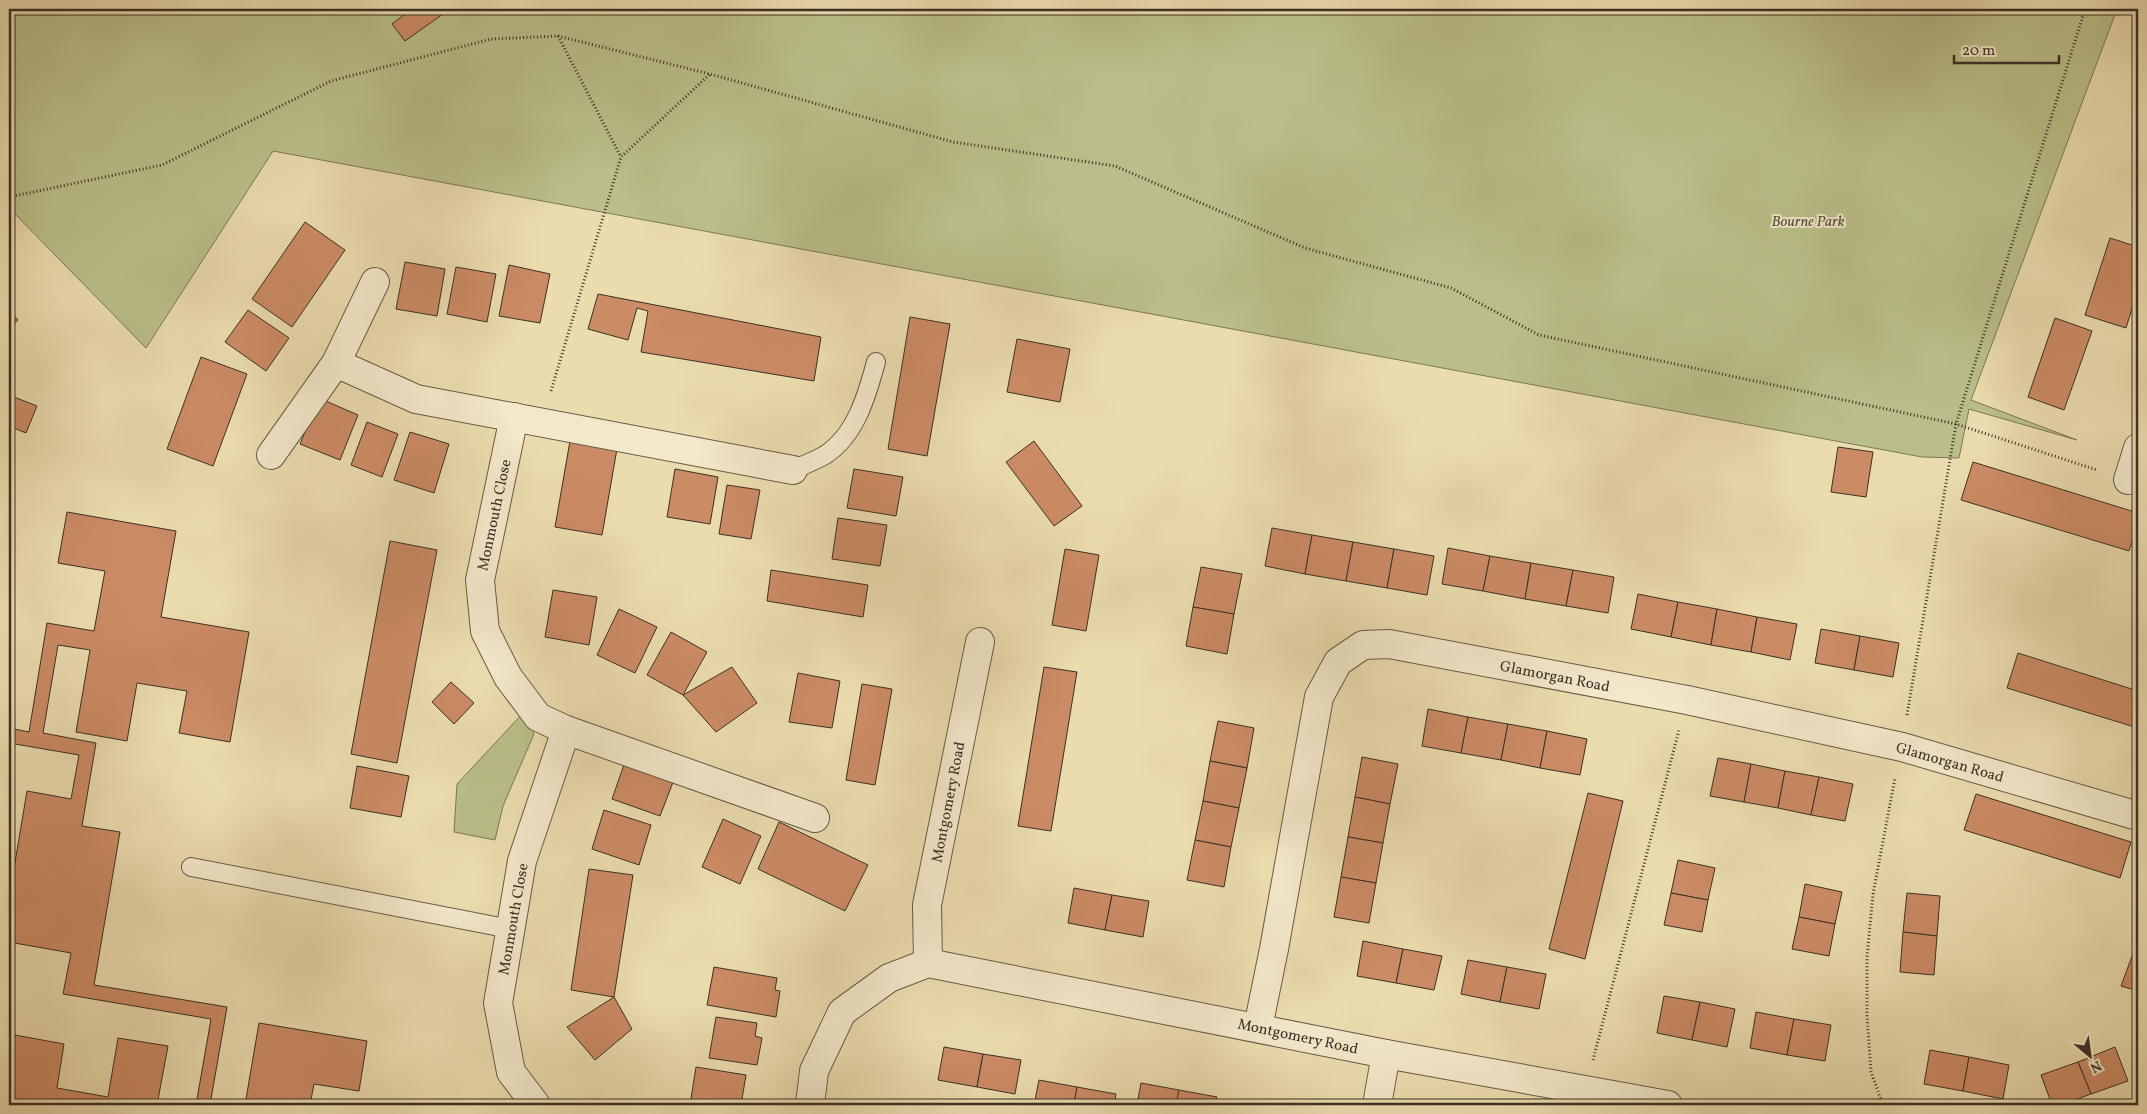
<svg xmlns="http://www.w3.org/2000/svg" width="2147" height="1114" font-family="Vollkorn,serif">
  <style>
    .green { fill: #babf89; stroke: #7a7858 }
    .building { fill: #cb8b65; stroke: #3b3027 }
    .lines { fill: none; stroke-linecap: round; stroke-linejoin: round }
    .service-casing { stroke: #675b49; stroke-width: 20 }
    .minor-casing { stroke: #675b49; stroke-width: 30 }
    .path { stroke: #3b3027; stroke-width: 3; stroke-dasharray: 1 2.5; stroke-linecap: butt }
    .service { stroke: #f2e8ca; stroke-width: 18 }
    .minor { stroke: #f2e8ca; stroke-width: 28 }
    .labels { text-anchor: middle; stroke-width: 4; stroke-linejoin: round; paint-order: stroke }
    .park-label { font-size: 15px; font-style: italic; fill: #544d3b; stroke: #f2e8ca }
    .street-label { font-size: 15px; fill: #3b3027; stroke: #f2e8ca }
  </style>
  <rect width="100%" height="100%" fill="#ebdcae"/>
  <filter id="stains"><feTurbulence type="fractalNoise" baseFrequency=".004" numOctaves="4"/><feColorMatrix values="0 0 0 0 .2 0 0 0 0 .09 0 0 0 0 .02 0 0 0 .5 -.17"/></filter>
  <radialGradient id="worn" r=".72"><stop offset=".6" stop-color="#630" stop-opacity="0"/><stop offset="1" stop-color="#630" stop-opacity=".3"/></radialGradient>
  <!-- green -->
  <g class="green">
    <polygon points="9,9 2117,9 1971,400 2077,440 1969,409 1959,458 1922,457 273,151 146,348 15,214 9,218"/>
    <polygon points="524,712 534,734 503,806 495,840 454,832 457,784"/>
  </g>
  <!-- building -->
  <g class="building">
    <polygon points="412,9 450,9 405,41 392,24"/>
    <polygon points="2138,130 2138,152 2132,150"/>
    <polygon points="305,222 345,250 292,327 252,299"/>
    <polygon points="2110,238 2138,247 2138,289 2126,328 2085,315"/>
    <polygon points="405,262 445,269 437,316 396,309"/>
    <polygon points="509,265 550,274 540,323 499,316"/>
    <polygon points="456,267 496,274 487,322 447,314"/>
    <polygon points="598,294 821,337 814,381 641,352 648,311 637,308 628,340 588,329"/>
    <polygon points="9,310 18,320 9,329"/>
    <polygon points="248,310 289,338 266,371 225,342"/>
    <polygon points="910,317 950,324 927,456 888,449"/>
    <polygon points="2055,318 2092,331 2064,410 2028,397"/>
    <polygon points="1017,339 1070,349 1060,402 1007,392"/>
    <polygon points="201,357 247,374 213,466 167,449"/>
    <polygon points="9,395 37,406 26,433 9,426"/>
    <polygon points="319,398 358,415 340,460 300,444"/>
    <polygon points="367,422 398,434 382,477 351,465"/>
    <polygon points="410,432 449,444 434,493 394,480"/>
    <polygon points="570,441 617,449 602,535 555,527"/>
    <polygon points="1034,441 1082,506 1054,526 1006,462"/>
    <polygon points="1838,447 1873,452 1866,497 1831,492"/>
    <polygon points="1973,462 2138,513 2138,523 2129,551 1961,500"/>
    <polygon points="675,469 718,477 710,524 667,517"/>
    <polygon points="854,469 903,477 896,516 847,508"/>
    <polygon points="727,485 760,490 751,539 719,534"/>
    <polygon points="67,512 176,531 161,617 249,632 230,742 179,733 187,691 137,683 127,741 76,732 90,650 58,645 43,733 96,743 82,826 120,832 94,985 227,1007 210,1105 196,1105 211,1019 63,994 71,953 9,942 9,898 27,791 71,799 79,755 9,743 9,728 29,732 47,623 94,631 105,571 58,563"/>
    <polygon points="838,518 887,525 880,566 832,559"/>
    <polygon points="1272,528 1312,535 1305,574 1265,566"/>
    <polygon points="1312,535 1353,542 1346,581 1305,574"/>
    <polygon points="390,541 437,550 397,763 351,754"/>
    <polygon points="1353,542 1394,549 1387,588 1346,581"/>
    <polygon points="1448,548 1490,556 1483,591 1442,584"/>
    <polygon points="1065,549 1099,555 1086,631 1052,625"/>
    <polygon points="1394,549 1434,556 1427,595 1387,588"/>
    <polygon points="1490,556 1531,563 1525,599 1483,591"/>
    <polygon points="1531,563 1573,570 1566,606 1525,599"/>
    <polygon points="1201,567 1242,574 1234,614 1193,607"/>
    <polygon points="771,570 868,585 863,617 767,601"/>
    <polygon points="1573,570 1614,577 1608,613 1566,606"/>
    <polygon points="553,590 597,597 589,645 545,637"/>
    <polygon points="1638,594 1678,602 1671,637 1631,629"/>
    <polygon points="1678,602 1717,609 1711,645 1671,637"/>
    <polygon points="1193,607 1234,614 1227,654 1186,646"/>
    <polygon points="619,609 657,627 635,673 597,655"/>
    <polygon points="1717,609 1757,617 1751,652 1711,645"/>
    <polygon points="1757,617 1797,624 1790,660 1751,652"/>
    <polygon points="1821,629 1860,636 1854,670 1815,663"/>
    <polygon points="671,632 707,652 683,695 647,675"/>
    <polygon points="1860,636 1899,643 1893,677 1854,670"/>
    <polygon points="2018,653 2138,691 2138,728 2007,688"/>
    <polygon points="732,667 757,703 716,732 683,695"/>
    <polygon points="1044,667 1077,672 1051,831 1018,826"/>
    <polygon points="798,673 840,681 832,728 789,722"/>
    <polygon points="451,682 474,703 454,724 432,702"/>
    <polygon points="862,684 892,689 875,785 846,780"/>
    <polygon points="1428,709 1468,717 1461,753 1422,746"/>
    <polygon points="1468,717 1508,724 1501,760 1461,753"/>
    <polygon points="1218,721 1254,728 1247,768 1210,761"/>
    <polygon points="1508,724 1547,731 1540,768 1501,760"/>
    <polygon points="1547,731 1587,739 1580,775 1540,768"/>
    <polygon points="1362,757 1398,764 1390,804 1355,797"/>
    <polygon points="1718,758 1751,764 1744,802 1710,796"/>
    <polygon points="626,759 675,777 660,816 612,799"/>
    <polygon points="1210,761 1247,768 1239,808 1203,801"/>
    <polygon points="1751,764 1785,771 1778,808 1744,802"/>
    <polygon points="357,766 409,776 401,817 350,808"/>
    <polygon points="1785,771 1819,777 1811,815 1778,808"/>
    <polygon points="1819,777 1853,784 1845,821 1811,815"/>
    <polygon points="1588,793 1623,801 1585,959 1549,949"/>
    <polygon points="1976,794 2131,842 2120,878 1964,830"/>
    <polygon points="1355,797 1390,804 1383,843 1348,837"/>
    <polygon points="1203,801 1239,808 1231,847 1195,840"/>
    <polygon points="604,810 651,825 639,865 592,849"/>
    <polygon points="723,819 761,836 740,884 702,867"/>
    <polygon points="779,822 868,865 845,911 758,869"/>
    <polygon points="1348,837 1383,843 1376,883 1341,877"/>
    <polygon points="1195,840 1231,847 1224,887 1187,880"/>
    <polygon points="1678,860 1715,868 1708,900 1671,893"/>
    <polygon points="589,869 633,875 614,997 571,990"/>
    <polygon points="1341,877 1376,883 1369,923 1334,917"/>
    <polygon points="1805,884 1842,892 1835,924 1799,917"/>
    <polygon points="1074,888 1112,895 1105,930 1068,923"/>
    <polygon points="1671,893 1708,900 1702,932 1664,925"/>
    <polygon points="1907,893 1940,896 1937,936 1903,932"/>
    <polygon points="1112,895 1149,901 1143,937 1105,930"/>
    <polygon points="1799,917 1835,924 1829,956 1792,949"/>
    <polygon points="1903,932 1937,936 1934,975 1900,972"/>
    <polygon points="2138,940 2138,991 2121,986"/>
    <polygon points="1363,941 1403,949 1396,983 1357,976"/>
    <polygon points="1403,949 1442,956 1434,990 1396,983"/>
    <polygon points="1468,960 1507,967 1500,1002 1461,994"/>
    <polygon points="714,967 777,978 775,990 780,991 776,1017 707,1005"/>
    <polygon points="1507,967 1546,974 1539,1009 1500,1002"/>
    <polygon points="1664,996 1700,1002 1692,1040 1657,1033"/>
    <polygon points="614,997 632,1029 595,1060 567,1027"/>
    <polygon points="1700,1002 1735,1009 1727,1047 1692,1040"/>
    <polygon points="1756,1012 1794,1019 1787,1055 1750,1048"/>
    <polygon points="716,1017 757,1023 755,1036 762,1038 757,1065 709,1058"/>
    <polygon points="1794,1019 1831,1025 1825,1061 1787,1055"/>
    <polygon points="259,1023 367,1041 359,1091 314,1084 310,1105 245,1105"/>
    <polygon points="15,1035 64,1044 57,1088 108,1097 118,1038 168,1046 157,1105 9,1105 9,1070"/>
    <polygon points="944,1047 983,1054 977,1087 938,1080"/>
    <polygon points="2115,1047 2128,1081 2091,1094 2078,1062"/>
    <polygon points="1930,1050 1969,1057 1963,1091 1924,1084"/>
    <polygon points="983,1054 1021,1060 1015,1094 977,1087"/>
    <polygon points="1969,1057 2009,1065 2003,1099 1963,1091"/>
    <polygon points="2078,1062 2091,1094 2061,1105 2052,1105 2041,1075"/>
    <polygon points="696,1067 746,1075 741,1105 690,1105"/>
    <polygon points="1039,1080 1077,1087 1074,1105 1034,1105"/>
    <polygon points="1141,1083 1179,1090 1176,1105 1137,1105"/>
    <polygon points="1077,1087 1116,1094 1114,1105 1074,1105"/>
    <polygon points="1179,1090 1217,1097 1215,1105 1176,1105"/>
  </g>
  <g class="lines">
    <defs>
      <g id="service">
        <path d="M793,470C803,465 815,461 825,455C856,435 867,395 876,362"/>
        <polyline points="191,867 510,929"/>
      </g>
      <g id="minor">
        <polyline points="375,282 336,363 416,399 793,470"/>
        <polyline points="514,417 480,580 485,631 508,677 538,717 566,730 815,818"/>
        <polyline points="271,455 336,363"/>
        <polyline points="2128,480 2138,448"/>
        <polyline points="928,963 927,905 980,642"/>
        <polyline points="1258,1027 1274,949 1319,697 1338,662 1363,645 1389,644 1687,700 1902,747 2138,816"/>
        <polyline points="536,1105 511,1072 498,1003 522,861 566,730"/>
        <polyline points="810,1105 814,1071 842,1012 889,978 928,963 1386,1054 1668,1105"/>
        <polyline points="1377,1105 1386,1054"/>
      </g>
    </defs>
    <!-- service casing -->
    <use href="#service" class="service-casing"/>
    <!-- minor casing -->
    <use href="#minor" class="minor-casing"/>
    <!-- path -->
    <g class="path">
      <polyline points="558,36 621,157"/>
      <polyline points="9,197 162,165 331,81 491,39 558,36 710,74 953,142 1115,166 1305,248 1451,288 1539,335 1956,424 2085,9"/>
      <polyline points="551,391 621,157 710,74"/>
      <polyline points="1907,715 1956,424 2097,470"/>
      <polyline points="1593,1060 1679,730"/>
      <polyline points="1883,1105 1871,1072 1867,1016 1867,957 1873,894 1895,778"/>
    </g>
    <!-- service -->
    <use href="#service" class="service"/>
    <!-- minor -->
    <use href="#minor" class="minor"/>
  </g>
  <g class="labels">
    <!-- park labels -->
    <g class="park-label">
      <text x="1808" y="226">Bourne Park</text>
    </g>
    <!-- street labels -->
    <g class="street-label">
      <text transform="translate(494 515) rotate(-78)" y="5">Monmouth Close</text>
      <text transform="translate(1555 676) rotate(11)" y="5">Glamorgan Road</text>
      <text transform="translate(1950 762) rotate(16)" y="5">Glamorgan Road</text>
      <text transform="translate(948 802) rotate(-79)" y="5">Montgomery Road</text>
      <text transform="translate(513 919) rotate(-80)" y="5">Monmouth Close</text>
      <text transform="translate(1298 1036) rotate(12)" y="5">Montgomery Road</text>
    </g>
  </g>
  <!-- margin -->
  <rect width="2147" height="1114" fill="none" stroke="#ebdcae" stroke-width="30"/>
  <rect x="10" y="10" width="2127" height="1094" fill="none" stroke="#3b3027" stroke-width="2.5"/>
  <rect x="15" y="15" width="2117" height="1084" fill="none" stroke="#3b3027"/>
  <!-- north arrow -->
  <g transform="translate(2090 1056) rotate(151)" stroke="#f2e8ca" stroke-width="4" paint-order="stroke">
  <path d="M0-4L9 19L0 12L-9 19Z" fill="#3b3027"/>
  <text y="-8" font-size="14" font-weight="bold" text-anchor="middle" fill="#3b3027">N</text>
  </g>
  <!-- scale -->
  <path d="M1954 55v8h105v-8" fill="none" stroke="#3b3027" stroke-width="2.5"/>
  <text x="1962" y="55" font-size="15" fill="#3b3027" stroke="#f2e8ca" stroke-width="4" paint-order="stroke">20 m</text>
  <rect width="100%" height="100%" filter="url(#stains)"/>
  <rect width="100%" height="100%" fill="url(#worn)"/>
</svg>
